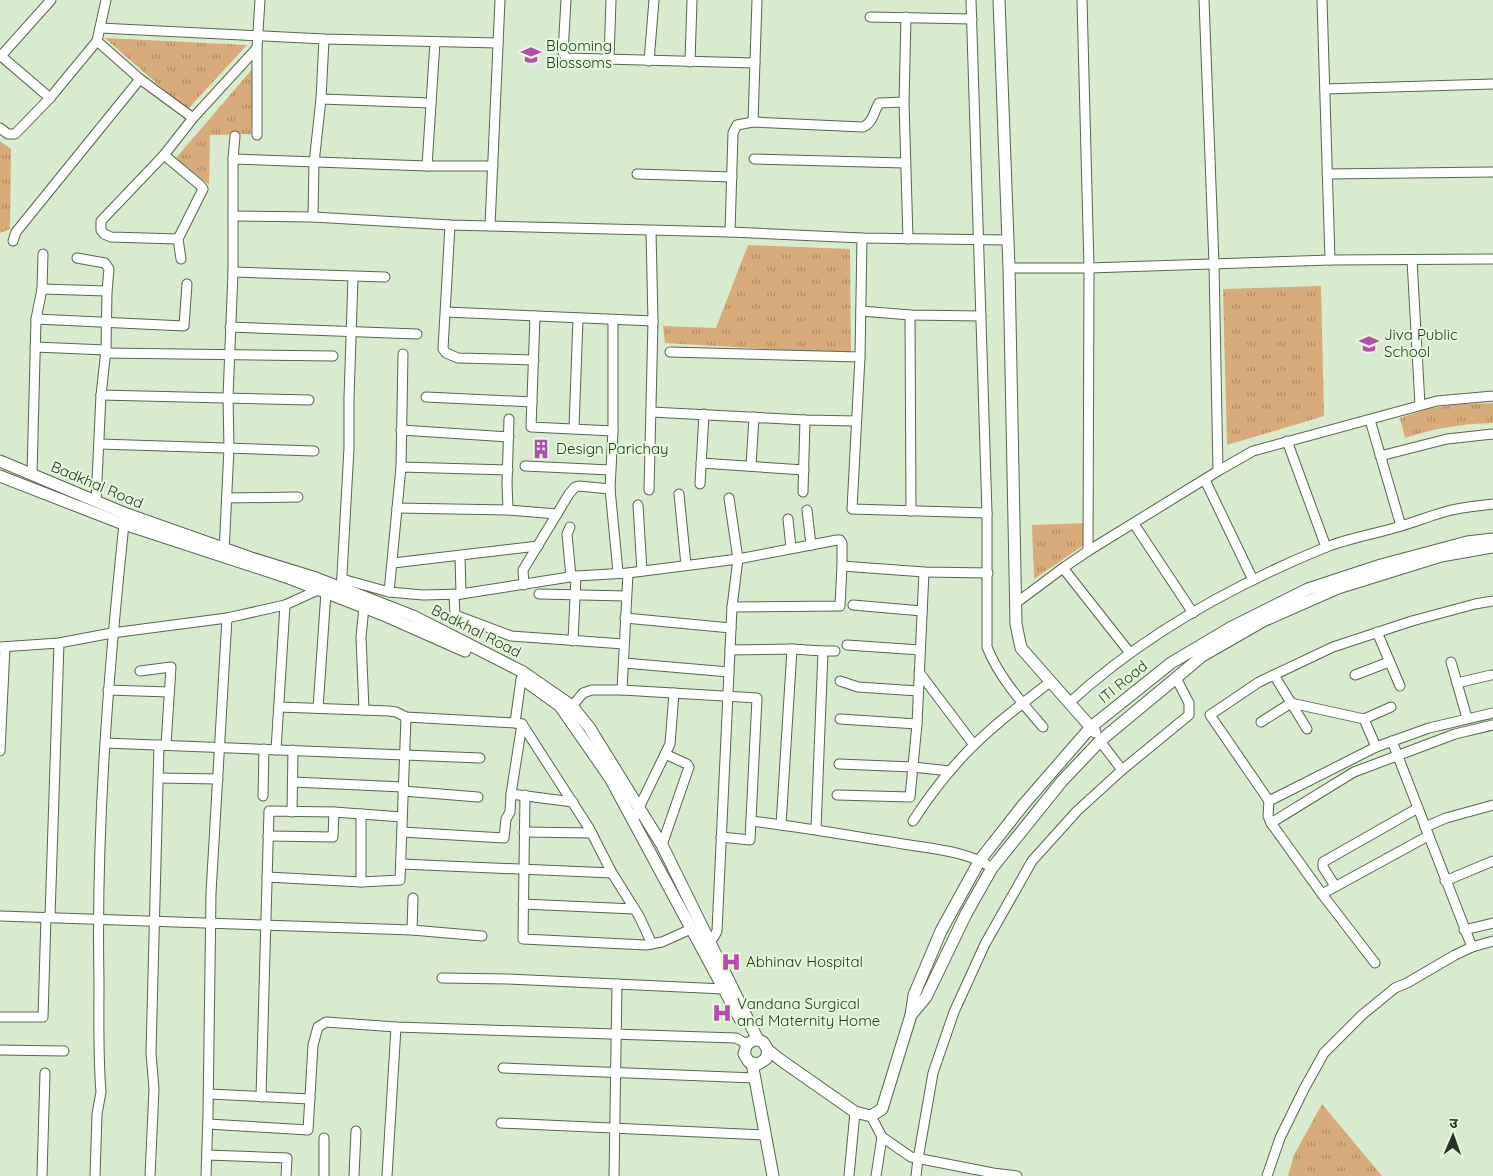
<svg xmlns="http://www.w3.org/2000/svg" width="1493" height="1176" font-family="Quicksand,'Noto Sans Devanagari',sans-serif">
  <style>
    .grass { fill: url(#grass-tufts) }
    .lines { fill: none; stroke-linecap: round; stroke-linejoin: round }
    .street-casing { stroke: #55664e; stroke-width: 11 }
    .secondary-casing { stroke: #55664e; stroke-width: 13 }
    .street { stroke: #fff; stroke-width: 9 }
    .secondary { stroke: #fff; stroke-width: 11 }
    .labels { text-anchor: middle; stroke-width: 4; stroke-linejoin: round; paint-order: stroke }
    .poi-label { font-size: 15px; fill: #2b3328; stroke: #e5f9dc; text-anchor: start }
    .street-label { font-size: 15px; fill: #2b3328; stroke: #e5f9dc }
  </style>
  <defs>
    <pattern id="grass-tufts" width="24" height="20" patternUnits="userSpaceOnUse" patternTransform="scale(1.25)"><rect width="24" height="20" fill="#d8ab7a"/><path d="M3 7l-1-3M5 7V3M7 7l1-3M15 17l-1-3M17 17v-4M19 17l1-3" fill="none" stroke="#af8c64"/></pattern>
  </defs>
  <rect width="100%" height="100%" fill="#d8ebcf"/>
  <!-- grass -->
  <g class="grass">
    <polygon points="105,38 247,45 187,110"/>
    <polygon points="254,67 251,134 210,135 209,185 176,158"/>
    <polygon points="0,141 11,149 10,229 0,233"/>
    <polygon points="748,245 850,249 851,354 665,343 663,326 716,328"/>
    <polygon points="1321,286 1324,416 1227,445 1223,289"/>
    <path d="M1493,403V423C1461,424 1435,428 1405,438L1400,418L1431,408L1462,404Z"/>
    <polygon points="1086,523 1087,543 1034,579 1032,525"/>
    <polygon points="1322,1104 1382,1176 1288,1176 1294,1155"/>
  </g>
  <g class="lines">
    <defs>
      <g id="street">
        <polyline points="566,0 563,53 566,58 755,63"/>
        <path d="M971,0L987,513V647C998,676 1023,704 1043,727"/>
        <polyline points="1082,0 1089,268 1088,551"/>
        <polyline points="1204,0 1214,264 1218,471"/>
        <polyline points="1322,0 1330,260"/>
        <polyline points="870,17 972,19"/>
        <polyline points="906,17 904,102 908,239"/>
        <polyline points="100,28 324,39 498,43"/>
        <polyline points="97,41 140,79 193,118"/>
        <polyline points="1,56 50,98"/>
        <polyline points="0,57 51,0"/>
        <polyline points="609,59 611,0"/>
        <polyline points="649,61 654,0"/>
        <polyline points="690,62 692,0"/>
        <polyline points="1325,89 1493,84"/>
        <polyline points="321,99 431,103"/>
        <polyline points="753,122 757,0"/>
        <polyline points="0,128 8,134 15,134 50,98 97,41 106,0"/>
        <polyline points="257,135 257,48 260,0"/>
        <polyline points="164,155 200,185 203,189 178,239 181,259"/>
        <polyline points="233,159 427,166 493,166"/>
        <polyline points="754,159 904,163"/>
        <polyline points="427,166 435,42"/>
        <polyline points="637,174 732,177"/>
        <polyline points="1327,174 1493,172"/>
        <polyline points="233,216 313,217 450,225 730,232 862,238 1007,240"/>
        <polyline points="313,217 314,163 321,99 324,39"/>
        <polyline points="450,225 443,349 446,353 458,358 534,360"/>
        <polyline points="490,226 500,0"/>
        <path d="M730,232L733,133L737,125L753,122L863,127C873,123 874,111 879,103L904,102"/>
        <polyline points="862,238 860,357 852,509 987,513"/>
        <polyline points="178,239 111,237 104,234 101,230 101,221 164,155 193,118 257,48"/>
        <polyline points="13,241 16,232 140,79"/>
        <polyline points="77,258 105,263 109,269 107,291 106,350 101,395 96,502"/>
        <polyline points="1412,260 1420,405"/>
        <polyline points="1009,268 1089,268 1330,260 1493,259"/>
        <polyline points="233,272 385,277"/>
        <polyline points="42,289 107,291"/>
        <polyline points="861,311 910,315 981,316"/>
        <polyline points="446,312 653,321"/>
        <polyline points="910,315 911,511"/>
        <polyline points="535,316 531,427 613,431"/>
        <polyline points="36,319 184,326 187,284"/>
        <polyline points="613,320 613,431 610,489 618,572"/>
        <polyline points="230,327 417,334"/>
        <polyline points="35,347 106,350"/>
        <polyline points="670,352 860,357"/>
        <polyline points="105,353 333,356"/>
        <polyline points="101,395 309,400"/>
        <polyline points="426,397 532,402"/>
        <polyline points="651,412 805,420 856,421"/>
        <polyline points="1370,420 1401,526"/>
        <polyline points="574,428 578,319"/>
        <polyline points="401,430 509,437"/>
        <polyline points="1287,441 1326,547"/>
        <polyline points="99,444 314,451"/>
        <polyline points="1380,456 1447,439 1493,434"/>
        <polyline points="701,463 804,470"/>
        <polyline points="525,466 610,470"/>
        <polyline points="751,466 754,417"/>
        <polyline points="401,467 403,354"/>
        <polyline points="32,474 36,319 42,289 43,254"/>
        <polyline points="1205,480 1253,580"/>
        <polyline points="700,484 704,414"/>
        <polyline points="649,490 653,321 651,231"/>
        <polyline points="803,492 805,420"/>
        <polyline points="679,494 686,565"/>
        <polyline points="228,498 298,497"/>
        <polyline points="638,505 642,571"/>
        <polyline points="397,508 508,510 557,514"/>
        <polyline points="508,510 507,483 509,419"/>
        <polyline points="807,510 811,545"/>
        <polyline points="788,519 791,548"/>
        <polyline points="1134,524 1193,613"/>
        <polyline points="570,527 567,534 571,577"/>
        <polyline points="224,553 229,448 228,397 233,272 233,159 235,136"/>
        <polyline points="460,556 461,594"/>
        <polyline points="393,563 538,546"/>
        <polyline points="1063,568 1130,653"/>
        <polyline points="342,579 389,592 401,467 508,470"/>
        <polyline points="524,585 523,570 569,494 575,487 579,486 610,489"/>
        <polyline points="389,592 423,595 461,594 576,576 628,573 738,559 837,540 840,540 842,543 842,566 924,572 988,573"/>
        <polyline points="341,593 349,448 349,398 353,277"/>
        <polyline points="539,594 626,596"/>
        <polyline points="454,595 455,615 511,636 624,644"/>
        <polyline points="1016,603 1063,568 1088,551 1218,471 1253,451 1437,401 1493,396"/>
        <polyline points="853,605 922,611"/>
        <polyline points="732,607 840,606 842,566"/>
        <polyline points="625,618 731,628"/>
        <polyline points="1377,632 1400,686"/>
        <polyline points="573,641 576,576"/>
        <polyline points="847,645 920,650"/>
        <polyline points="0,647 59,643 112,633 227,618 285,605 318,590"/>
        <polyline points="730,650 792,649 823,651 816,829"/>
        <polyline points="823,651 835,651"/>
        <polyline points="1451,662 1467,718"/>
        <polyline points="624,663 729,672"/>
        <polyline points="140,671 171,667 166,745"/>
        <polyline points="919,672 974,745"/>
        <polyline points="1274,675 1307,729"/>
        <polyline points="1355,675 1389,662"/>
        <polyline points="840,681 858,687 918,691"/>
        <polyline points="1457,683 1491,675"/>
        <polyline points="108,690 169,692"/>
        <polyline points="622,690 628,573"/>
        <path d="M1069,703C1143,635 1231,586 1324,548C1348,538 1376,534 1401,526C1415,522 1430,516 1444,512C1460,507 1477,506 1493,504"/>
        <polyline points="279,707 389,711 396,712 406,717 515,723"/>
        <polyline points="318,708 326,592"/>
        <polyline points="364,710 361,637 364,607"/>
        <polyline points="569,710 583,693 592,690 622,690 757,698 750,840 721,837"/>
        <polyline points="840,719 917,724"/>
        <polyline points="1364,719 1391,707"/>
        <polyline points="1261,722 1291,703 1364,719 1376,747"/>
        <polyline points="522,724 589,828 612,873 639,916 652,944"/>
        <polyline points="1100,741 1122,770"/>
        <polyline points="1392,741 1472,947"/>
        <polyline points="105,743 480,758"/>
        <polyline points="276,750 285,605"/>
        <polyline points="0,751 5,647"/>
        <polyline points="839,764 913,767 950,771"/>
        <polyline points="159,778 218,779"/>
        <polyline points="293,782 403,787"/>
        <polyline points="403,791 478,797"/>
        <polyline points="511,794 573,802"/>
        <polyline points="525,795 523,939 646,945 662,942 691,929"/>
        <polyline points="837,795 910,797 917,724 924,572"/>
        <polyline points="263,796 264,749"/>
        <polyline points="1269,801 1210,715 1259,682 1333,647 1412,621 1475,604 1493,601"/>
        <polyline points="292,812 293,750"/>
        <polyline points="633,820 670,744 674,693"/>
        <path d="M751,821C802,827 852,836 903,844C933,849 967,851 992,868"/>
        <path d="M913,821C929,796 947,773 967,752C992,726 1022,704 1050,682"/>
        <polyline points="1271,823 1354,772 1455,734 1493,725"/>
        <polyline points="781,825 792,649"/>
        <polyline points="1425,827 1446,818 1493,805"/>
        <polyline points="402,832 504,838 506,819 510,812 511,794 522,724 515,723 521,679"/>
        <polyline points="524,832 592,833"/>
        <polyline points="268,836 333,837 334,812"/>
        <polyline points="662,845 689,767 687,764 665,754"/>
        <polyline points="401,864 612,873"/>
        <polyline points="267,877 361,882 400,880 406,717"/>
        <polyline points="1445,881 1493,861"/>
        <polyline points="361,882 361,814"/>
        <polyline points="1335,886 1323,867 1323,862 1418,808"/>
        <polyline points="1322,894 1428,836"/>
        <polyline points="523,904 634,909"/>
        <polyline points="0,916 412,930 482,936"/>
        <polyline points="50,917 59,643"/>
        <polyline points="412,930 413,898"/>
        <polyline points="1464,930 1493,923"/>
        <polyline points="705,944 714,937 717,931 732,607 738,559 729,498"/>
        <polyline points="1375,963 1322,894 1271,823 1268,816 1269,801 1376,747 1429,728 1493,713"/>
        <polyline points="442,978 507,979 724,989"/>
        <polyline points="0,1017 43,1017 46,917"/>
        <polyline points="0,1050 64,1051"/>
        <polyline points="503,1068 755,1078"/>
        <polyline points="209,1094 310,1099"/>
        <polyline points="261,1097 269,811 334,812 402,817"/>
        <polyline points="871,1116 882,1137 911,1157 993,1173 1017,1176"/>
        <polyline points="501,1123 766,1135"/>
        <polyline points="208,1124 308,1130 313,1045 318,1027 326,1022 396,1027 736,1038 747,1044"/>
        <polyline points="207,1155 287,1158 286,1176"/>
        <polyline points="42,1176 45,1073"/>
        <path d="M95,1176L97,1114L101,1092C98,1056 99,1019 99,982C96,829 108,676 124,524"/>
        <polyline points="150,1176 154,1089 151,1053 159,745"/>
        <polyline points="206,1176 208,1115 211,893 227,618"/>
        <polyline points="324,1176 324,1138"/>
        <polyline points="354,1176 356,1131"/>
        <polyline points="387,1176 396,1027"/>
        <polyline points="614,1176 617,984"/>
        <polyline points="849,1176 855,1112"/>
        <polyline points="876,1176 882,1137"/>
        <polyline points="916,1176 918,1159 933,1073 954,1012 985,944 1032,861 1077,811 1122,770 1189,715 1189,703 1176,678"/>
        <polyline points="1267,1176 1280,1138 1304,1089 1324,1053 1362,1015 1395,988 1407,983 1455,955 1472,947 1493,941"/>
      </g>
      <g id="secondary">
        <polyline points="999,0 1009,268 1016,624 1021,648 1095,732"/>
        <polyline points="0,461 124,513 251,558 316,578 413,616 523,672 572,706 589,727 662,845 758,1040"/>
        <polyline points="0,476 118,522 286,577 386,616 465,651"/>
        <polyline points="524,680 560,706 610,778 740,1019"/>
        <polyline points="911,1015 926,997 966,914 992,868 1062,781 1100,741 1176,678 1202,656 1263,621 1338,588 1441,556 1493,547"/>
        <polyline points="768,1050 766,1059 758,1064 749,1062 744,1054 747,1044 754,1040 758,1040 763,1042 768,1050 782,1061 855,1112 871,1116 882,1109 911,1015 914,995 941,931 980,860 1024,804 1091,727 1171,663 1230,628 1308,589 1381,565 1467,542 1493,539"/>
        <polyline points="752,1063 773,1176"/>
      </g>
    </defs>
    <!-- street casing -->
    <use href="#street" class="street-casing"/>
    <!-- secondary casing -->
    <use href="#secondary" class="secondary-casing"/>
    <!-- street -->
    <use href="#street" class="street"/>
    <!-- secondary -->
    <use href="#secondary" class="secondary"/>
  </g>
  <!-- icons -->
  <defs>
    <symbol id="school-bare" viewBox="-9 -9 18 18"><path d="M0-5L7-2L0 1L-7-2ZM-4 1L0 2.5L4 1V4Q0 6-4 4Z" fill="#b54caf" stroke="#e5f9dc" stroke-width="2.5" paint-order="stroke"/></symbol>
    <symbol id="building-bare" viewBox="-9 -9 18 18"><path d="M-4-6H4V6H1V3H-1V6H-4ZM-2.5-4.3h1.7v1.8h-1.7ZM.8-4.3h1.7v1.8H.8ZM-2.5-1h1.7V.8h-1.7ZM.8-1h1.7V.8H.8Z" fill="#b54caf" stroke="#e5f9dc" stroke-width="2.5" paint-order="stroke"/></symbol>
    <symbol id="hospital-bare" viewBox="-9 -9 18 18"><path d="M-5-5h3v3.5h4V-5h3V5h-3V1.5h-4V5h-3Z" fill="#b54caf" stroke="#e5f9dc" stroke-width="2.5" paint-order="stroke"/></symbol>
  </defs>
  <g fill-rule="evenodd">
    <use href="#school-bare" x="517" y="41" width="28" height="28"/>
    <use href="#school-bare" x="1355" y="330" width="28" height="28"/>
    <use href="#building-bare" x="527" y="435" width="28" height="28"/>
    <use href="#hospital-bare" x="717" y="948" width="28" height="28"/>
    <use href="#hospital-bare" x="708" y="999" width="28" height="28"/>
  </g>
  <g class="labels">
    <!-- poi labels -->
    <g class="poi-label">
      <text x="546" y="51">Blooming<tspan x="546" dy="17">Blossoms</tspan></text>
      <text x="1384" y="340">Jiva Public<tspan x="1384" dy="17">School</tspan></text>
      <text x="556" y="454">Design Parichay</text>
      <text x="746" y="967">Abhinav Hospital</text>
      <text x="737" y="1009">Vandana Surgical<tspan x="737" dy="17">and Maternity Home</tspan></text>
    </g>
    <!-- street labels -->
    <g class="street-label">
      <text transform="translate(97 485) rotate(23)" y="5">Badkhal Road</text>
      <text transform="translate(476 631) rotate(27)" y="5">Badkhal Road</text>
      <text transform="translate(1123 682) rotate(-39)" y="5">ITI Road</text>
    </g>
  </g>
  <!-- north arrow -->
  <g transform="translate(1453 1136) rotate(2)" stroke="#e5f9dc" stroke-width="4" paint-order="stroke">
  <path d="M0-4L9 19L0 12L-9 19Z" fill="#2b3328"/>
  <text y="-8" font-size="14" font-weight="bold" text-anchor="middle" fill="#2b3328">उ</text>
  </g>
</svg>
